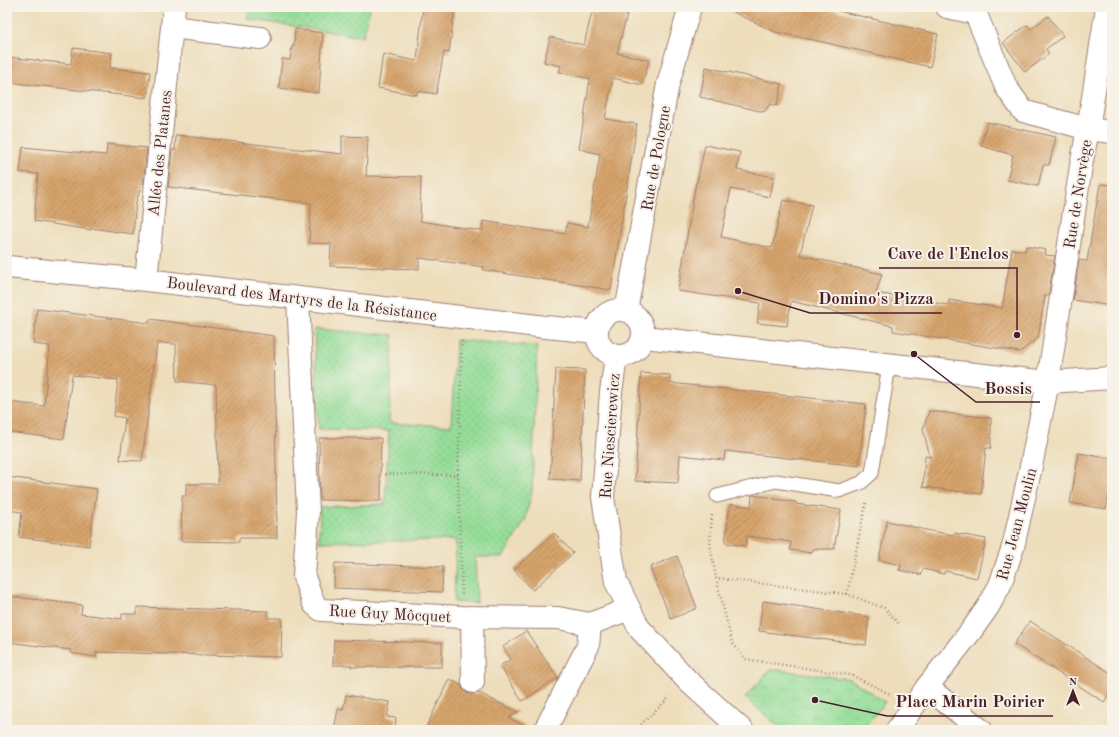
<svg xmlns="http://www.w3.org/2000/svg" width="1119" height="737" font-family="'Old Standard TT',serif">
  <style>
    .grass { fill: url(#grass-dots); stroke: #6f7e62 }
    .park { fill: url(#park-crowns); stroke: #6f7e62 }
    .building { fill: url(#building-hatch) }
    .lines { fill: none; stroke-linecap: round; stroke-linejoin: round }
    .service-casing { stroke: #9c7e72; stroke-width: 15 }
    .minor-casing { stroke: #9c7e72; stroke-width: 24 }
    .tertiary-casing { stroke: #9c7e72; stroke-width: 24 }
    .path { stroke: #9c7e72; stroke-width: 2.5; stroke-dasharray: 1 3; stroke-linecap: butt }
    .service { stroke: #fff; stroke-width: 13 }
    .minor { stroke: #fff; stroke-width: 22 }
    .tertiary { stroke: #fff; stroke-width: 22 }
    .labels { text-anchor: middle; stroke-width: 4; stroke-linejoin: round; paint-order: stroke }
    .street-label { font-size: 16px; fill: #4a1f2b; stroke: #f7f3e8 }
    .leader { fill: none; stroke: #4a1f2b; stroke-width: 1.5 }
    .callout-dot { fill: #4a1f2b; stroke: #f7f3e8; stroke-width: 1.5 }
    .callout-label { font-size: 17px; text-anchor: middle; font-weight: bold; fill: #4a1f2b; stroke: #f7f3e8; stroke-width: 4; stroke-linejoin: round; paint-order: stroke }
  </style>
  <defs>
    <pattern id="grass-dots" width="8" height="8" patternUnits="userSpaceOnUse"><rect width="8" height="8" fill="#94dd98"/><path d="M2 2h.1M6 6h.1" fill="none" stroke="#81bd83" stroke-width="1.8" stroke-linecap="round"/></pattern>
    <pattern id="park-crowns" width="20" height="18" patternUnits="userSpaceOnUse"><rect width="20" height="18" fill="#94dd98"/><path d="M2 6a3 3 0 1 1 6 0M12 15a3 3 0 1 1 6 0" fill="none" stroke="#81bd83"/></pattern>
    <pattern id="building-hatch" width="6" height="6" patternUnits="userSpaceOnUse"><rect width="6" height="6" fill="#d7a56d"/><path d="M-1 1l2-2M0 6l6-6M5 7l2-2" fill="none" stroke="#b0865a"/></pattern>
  </defs>
  <rect width="100%" height="100%" fill="#f7f3e8"/>
  <filter id="ink" filterUnits="userSpaceOnUse"><feTurbulence type="fractalNoise" baseFrequency=".025" numOctaves="2"/><feDisplacementMap in="SourceGraphic" scale="8" xChannelSelector="R" yChannelSelector="G"/><feConvolveMatrix kernelMatrix="1 2 1 2 8 2 1 2 1" color-interpolation-filters="sRGB"/></filter>
  <filter id="wash" filterUnits="userSpaceOnUse"><feTurbulence type="fractalNoise" baseFrequency=".012" numOctaves="4" result="noise"/><feDisplacementMap in="SourceGraphic" scale="16" xChannelSelector="R" yChannelSelector="G"/><feGaussianBlur stdDeviation="0.9" result="paint"/><feColorMatrix in="noise" values="0 0 0 0 0 0 0 0 0 0 0 0 0 0 0 0 0 1.4 0 .05"/><feComposite in="paint" operator="in"/></filter>
  <g filter="url(#wash)">
    <rect width="100%" height="100%" fill="#edddba"/>
    <!-- grass -->
    <g class="grass">
      <polygon points="249,7 370,7 363,37 247,19"/>
      <polygon points="314,329 393,335 389,423 451,426 456,340 537,346 532,491 525,521 503,557 475,557 477,603 454,602 456,540 319,542 320,507 385,504 389,431 319,429"/>
    </g>
    <!-- park -->
    <polygon class="park" points="771,669 850,679 885,702 862,730 783,730 745,698"/>
    <g id="blocks">
      <!-- building -->
      <g class="building">
        <polygon points="423,7 455,7 449,53 444,52 436,94 417,91 417,95 378,88 383,54 417,61"/>
        <polygon points="597,7 629,7 617,53 649,60 642,85 613,78 605,119 637,124 611,290 483,270 484,267 419,258 419,269 330,266 331,244 309,243 311,203 168,187 172,150 175,150 176,135 342,154 342,136 368,137 366,176 421,177 420,221 482,231 483,221 565,234 567,223 588,227 600,154 579,149 590,79 559,72 561,66 544,62 550,37 584,45 592,12 596,13"/>
        <polygon points="723,7 821,7 938,34 930,67 818,41 775,32"/>
        <polygon points="1048,16 1063,36 1046,49 1049,54 1025,72 1003,43 1027,25 1031,29"/>
        <polygon points="295,29 323,33 319,93 279,88 282,59 290,60 292,46 294,46"/>
        <polygon points="73,48 112,53 110,68 150,72 147,98 7,82 7,57 71,64"/>
        <polygon points="706,67 782,84 777,106 770,104 764,112 700,97"/>
        <polygon points="987,122 1056,137 1049,165 1043,165 1038,186 1007,180 1013,155 981,146"/>
        <polygon points="107,144 147,148 143,184 142,184 136,202 133,234 91,228 91,230 34,221 38,174 20,172 23,147 106,155"/>
        <polygon points="705,145 740,152 737,170 774,177 770,197 731,189 721,237 772,248 783,200 812,205 800,255 882,274 876,293 948,305 949,300 1002,308 1012,249 1025,251 1026,246 1046,250 1045,255 1055,256 1048,296 1045,296 1038,338 1020,352 893,331 893,326 791,301 787,326 757,323 760,303 678,291 696,182 697,182"/>
        <polygon points="1100,184 1112,185 1112,306 1073,300 1079,260 1087,261"/>
        <polygon points="37,309 149,323 150,319 274,336 277,538 239,538 239,542 181,541 182,496 186,496 186,484 218,484 217,431 216,385 177,381 176,344 157,343 142,461 120,460 125,418 114,416 118,380 72,375 64,439 7,432 7,402 44,406 50,346 33,344"/>
        <polygon points="556,369 585,370 580,481 550,479"/>
        <polygon points="641,373 670,375 670,383 866,404 859,466 725,451 724,460 680,455 678,483 635,481"/>
        <polygon points="929,411 991,418 991,448 986,448 981,494 923,487 925,456 930,457 923,429"/>
        <polygon points="319,438 381,438 380,481 381,481 381,501 320,500"/>
        <polygon points="1079,453 1112,459 1112,478 1106,509 1070,503"/>
        <polygon points="7,477 97,489 89,546 19,537 22,512 7,510"/>
        <polygon points="752,495 775,498 774,499 796,502 796,504 841,510 834,549 813,549 812,553 790,550 791,542 747,536 746,546 725,543 730,504 751,507"/>
        <polygon points="887,521 931,531 953,535 954,533 986,539 977,578 945,571 944,574 923,569 921,575 899,570 901,565 879,560"/>
        <polygon points="554,533 573,553 533,590 514,570"/>
        <polygon points="677,556 697,608 671,619 650,567"/>
        <polygon points="335,563 443,567 442,592 334,588"/>
        <polygon points="7,596 82,605 81,614 122,619 122,614 137,614 137,607 268,611 268,618 282,618 281,657 96,652 96,657 70,653 71,650 7,642"/>
        <polygon points="763,601 869,617 866,645 759,631"/>
        <polygon points="1030,621 1112,674 1112,689 1104,702 1014,644"/>
        <polygon points="526,631 558,678 522,701 500,666 511,659 503,647"/>
        <polygon points="334,640 442,643 442,667 351,667 351,665 333,665"/>
        <polygon points="449,679 461,685 463,689 467,693 473,694 479,693 518,712 509,718 533,730 425,730"/>
        <polygon points="346,695 390,702 387,717 396,718 395,730 334,730 338,709 343,710"/>
      </g>
    </g>
  </g>
  <g filter="url(#ink)">
    <use href="#blocks" fill-opacity="0" stroke="#9c7e72" stroke-width="1"/>
    <g class="lines">
      <defs>
        <polyline id="service" points="717,496 776,481 839,491 861,483 872,473 889,365"/>
        <g id="minor">
          <polyline points="947,7 975,13"/>
          <polyline points="973,7 1006,87 1023,111 1088,129 1112,132"/>
          <polyline points="172,27 260,38"/>
          <polyline points="146,280 174,7"/>
          <polyline points="298,298 308,512 304,577 314,604 321,610 462,617 558,618 590,624 629,609"/>
          <polyline points="472,617 473,682"/>
          <polyline points="927,687 981,730"/>
          <polyline points="545,730 588,646 590,624"/>
          <polyline points="897,730 927,687 971,631 988,607 1000,585 1013,547 1030,471 1048,382 1081,166 1088,129 1107,7"/>
        </g>
        <g id="tertiary">
          <polyline points="7,267 146,280 546,327 597,332"/>
          <circle cx="620" cy="333" r="23"/>
          <polyline points="626,311 668,84 690,7"/>
          <polyline points="644,337 1048,382 1112,378"/>
          <polyline points="616,357 611,392 603,497 616,582 639,628 688,681 742,730"/>
        </g>
      </defs>
      <!-- service casing -->
      <use href="#service" class="service-casing"/>
      <!-- minor casing -->
      <use href="#minor" class="minor-casing"/>
      <!-- tertiary casing -->
      <use href="#tertiary" class="tertiary-casing"/>
      <!-- path -->
      <g class="path">
        <polyline points="385,474 458,475"/>
        <polyline points="866,503 847,594 884,608 898,623"/>
        <polyline points="712,515 710,544 716,578"/>
        <polyline points="462,594 458,475 462,341"/>
        <polyline points="847,594 716,578 732,642 745,659 851,675 892,695"/>
        <polyline points="635,730 670,697"/>
      </g>
      <!-- service -->
      <use href="#service" class="service"/>
      <!-- minor -->
      <use href="#minor" class="minor"/>
      <!-- tertiary -->
      <use href="#tertiary" class="tertiary"/>
    </g>
  </g>
  <g class="labels">
    <!-- street labels -->
    <g class="street-label">
      <text transform="translate(159 153) rotate(-84)" y="6">Allée des Platanes</text>
      <text transform="translate(655 158) rotate(-80)" y="6">Rue de Pologne</text>
      <text transform="translate(1077 194) rotate(-81)" y="6">Rue de Norvège</text>
      <text transform="translate(302 298) rotate(7)" y="6">Boulevard des Martyrs de la Résistance</text>
      <text transform="translate(609 436) rotate(-86)" y="6">Rue Niescierewicz</text>
      <text transform="translate(1016 524) rotate(-75)" y="6">Rue Jean Moulin</text>
      <text transform="translate(390 613) rotate(3)" y="6">Rue Guy Môcquet</text>
    </g>
  </g>
  <!-- callouts -->
  <path class="leader" d="M1017 335L1017 268H879M738 291L810 313H942M914 354L976 402H1040M815 700L887 716H1053"/>
  <g class="callout-dot">
    <circle cx="1017" cy="335" r="4"/>
    <circle cx="738" cy="291" r="4"/>
    <circle cx="914" cy="354" r="4"/>
    <circle cx="815" cy="700" r="4"/>
  </g>
  <g class="callout-label">
    <text x="948" y="259">Cave de l'Enclos</text>
    <text x="876" y="304">Domino's Pizza</text>
    <text x="1008" y="394">Bossis</text>
    <text x="970" y="707">Place Marin Poirier</text>
  </g>
  <!-- margin -->
  <rect width="1119" height="737" fill="none" stroke="#f7f3e8" stroke-width="24"/>
  <!-- north arrow -->
  <g transform="translate(1073 691)" stroke="#f7f3e8" stroke-width="3" paint-order="stroke">
  <path d="M0-3L7 15L0 10L-7 15Z" fill="#4a1f2b"/>
  <text y="-6" font-size="11" font-weight="bold" text-anchor="middle" fill="#4a1f2b">N</text>
  </g>
</svg>
